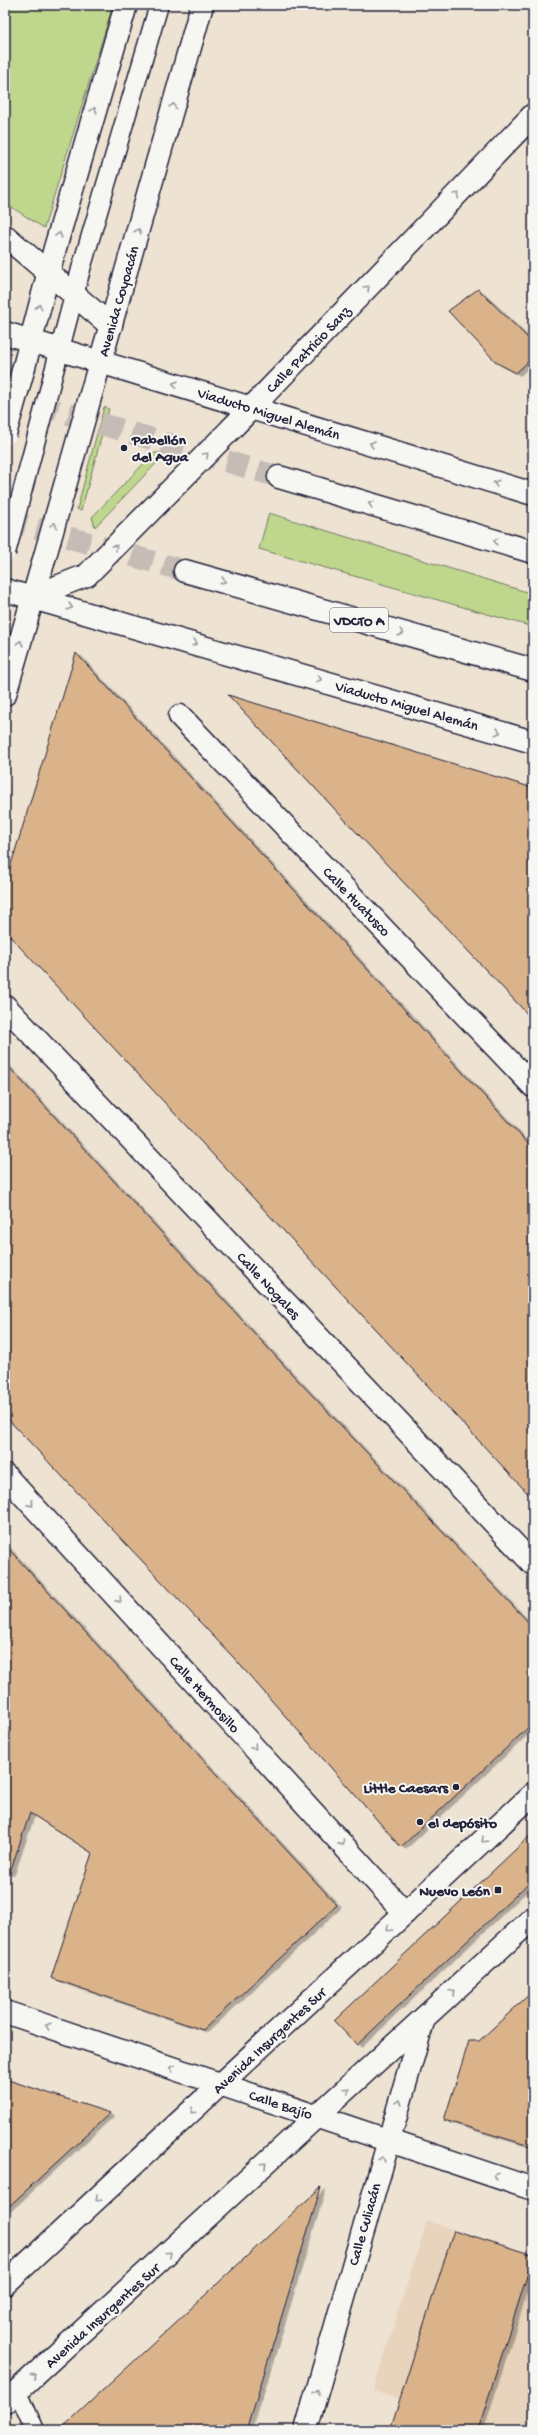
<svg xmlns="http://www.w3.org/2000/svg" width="538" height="2435" font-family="'Gochi Hand',sans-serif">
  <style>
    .built { fill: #e8d4bd }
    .green { fill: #bfd78d; stroke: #707c64 }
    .building { fill: #dab38b; stroke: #22223b; filter: url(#shadow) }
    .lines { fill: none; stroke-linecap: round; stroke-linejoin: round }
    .motorway-tunnel { stroke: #c5bcb5; stroke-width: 22; stroke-dasharray: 22 11; stroke-linecap: butt }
    .service-casing { stroke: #22223b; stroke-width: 21 }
    .minor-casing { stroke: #22223b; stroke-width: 25 }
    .tertiary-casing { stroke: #22223b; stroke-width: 25 }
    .secondary-casing { stroke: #22223b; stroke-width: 25 }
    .primary-casing { stroke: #22223b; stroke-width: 25 }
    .motorway-casing { stroke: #22223b; stroke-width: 25 }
    .service { stroke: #f6f6f2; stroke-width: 18 }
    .minor { stroke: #f6f6f2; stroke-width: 22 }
    .tertiary { stroke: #f6f6f2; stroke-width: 22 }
    .secondary { stroke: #f6f6f2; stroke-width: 22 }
    .primary { stroke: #f6f6f2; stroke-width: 22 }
    .motorway { stroke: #f6f6f2; stroke-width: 22 }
    .service-bridge-casing { stroke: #22223b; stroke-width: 21; stroke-linecap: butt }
    .tertiary-bridge-casing { stroke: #22223b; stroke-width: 25; stroke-linecap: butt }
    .primary-bridge-casing { stroke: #22223b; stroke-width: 25; stroke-linecap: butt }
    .service-bridge { stroke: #f6f6f2; stroke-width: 18 }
    .tertiary-bridge { stroke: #f6f6f2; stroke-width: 22 }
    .primary-bridge { stroke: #f6f6f2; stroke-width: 22 }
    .oneway { stroke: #9797a0 }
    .poi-dot { fill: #22223b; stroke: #f6f6f2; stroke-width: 1.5 }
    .labels { text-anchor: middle; stroke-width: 4; stroke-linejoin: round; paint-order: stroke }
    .shield { fill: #f6f6f2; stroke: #626272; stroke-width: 1 }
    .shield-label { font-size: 14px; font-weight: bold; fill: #22223b }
    .street-label { font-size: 15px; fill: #22223b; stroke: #f6f6f2 }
    .poi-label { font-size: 15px; font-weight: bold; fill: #22223b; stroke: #f6f6f2; text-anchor: start }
  </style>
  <defs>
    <filter id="shadow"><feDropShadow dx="4.5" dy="2.5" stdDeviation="0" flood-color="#0004"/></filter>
  </defs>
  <rect width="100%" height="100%" fill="#eee2d3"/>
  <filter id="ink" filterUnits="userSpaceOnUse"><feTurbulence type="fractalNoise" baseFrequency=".025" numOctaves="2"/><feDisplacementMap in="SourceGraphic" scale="8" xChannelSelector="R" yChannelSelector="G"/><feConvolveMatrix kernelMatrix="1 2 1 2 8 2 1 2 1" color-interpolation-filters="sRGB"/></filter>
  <g filter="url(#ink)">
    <!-- built -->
    <polygon class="built" points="427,2221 533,2255 533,2430 494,2430 373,2391"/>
    <!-- green -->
    <g class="green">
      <polygon points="5,5 113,5 44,228 5,203"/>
      <polygon points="104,407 109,409 81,511 77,509"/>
      <polygon points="154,453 166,453 95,527 92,517"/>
      <polygon points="269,513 533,594 533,627 259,549"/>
    </g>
    <!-- building -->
    <g class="building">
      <polygon points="478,289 533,343 533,357 516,373 497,363 448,311"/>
      <polygon points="76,653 533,1149 533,1499 5,931 5,884"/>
      <polygon points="228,695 533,788 533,1020 359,835"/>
      <polygon points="5,1063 292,1374 533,1627 533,1723 401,1847 234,1658 5,1416"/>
      <polygon points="5,1545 337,1905 203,2030 51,1978 92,1853 30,1813 10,1872 5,1871"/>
      <polygon points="533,1833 533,1879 357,2045 334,2021"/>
      <polygon points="533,1991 533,2147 444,2120 469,2041 479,2041"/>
      <polygon points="5,2079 110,2113 5,2210"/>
      <polygon points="321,2187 247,2430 60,2430 216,2285"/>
      <polygon points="454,2230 533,2255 533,2257 478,2430 390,2430"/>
    </g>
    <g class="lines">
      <!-- motorway-tunnel -->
      <g class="motorway-tunnel">
        <polyline points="5,395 279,477"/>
        <polyline points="5,519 185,571"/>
      </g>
      <defs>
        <g id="service">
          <polyline points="53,375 81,269 159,5"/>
          <polyline points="18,2391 35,2430"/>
        </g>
        <g id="minor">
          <polyline points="180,716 533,1086"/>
          <polyline points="5,1006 533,1564"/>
          <polyline points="5,1475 405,1913"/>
          <polyline points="5,2012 533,2189"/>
          <polyline points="306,2430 424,2018"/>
        </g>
        <g id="tertiary">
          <polyline points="5,236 111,326"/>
          <polyline points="232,428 533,115"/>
          <polyline points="34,596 87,575"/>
        </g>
        <g id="secondary">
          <polyline points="5,333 533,494"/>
          <polyline points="5,590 533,742"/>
          <polyline points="5,2284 533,1794"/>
          <polyline points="5,2402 533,1918"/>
        </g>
        <g id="primary">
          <polyline points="24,367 55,248 126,5"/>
          <polyline points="93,387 202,5"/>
          <polyline points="5,694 43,563"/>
        </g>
        <g id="motorway">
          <polyline points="279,477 533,552"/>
          <polyline points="185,571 533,670"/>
        </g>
      </defs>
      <!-- service casing -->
      <use href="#service" class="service-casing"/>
      <!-- minor casing -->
      <use href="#minor" class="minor-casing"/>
      <!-- tertiary casing -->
      <use href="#tertiary" class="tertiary-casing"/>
      <!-- secondary casing -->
      <use href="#secondary" class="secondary-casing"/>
      <!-- primary casing -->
      <use href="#primary" class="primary-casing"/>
      <!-- motorway casing -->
      <use href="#motorway" class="motorway-casing"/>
      <!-- service -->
      <use href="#service" class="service"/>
      <!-- minor -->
      <use href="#minor" class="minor"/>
      <!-- tertiary -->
      <use href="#tertiary" class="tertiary"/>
      <!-- secondary -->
      <use href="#secondary" class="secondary"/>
      <!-- primary -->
      <use href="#primary" class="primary"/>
      <!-- motorway -->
      <use href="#motorway" class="motorway"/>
      <defs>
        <polyline id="service-bridge" points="6,553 53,375"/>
        <polyline id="tertiary-bridge" points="87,575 232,428"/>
        <g id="primary-bridge">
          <polyline points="5,434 24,367"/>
          <polyline points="43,563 93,387"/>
        </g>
      </defs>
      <!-- service-bridge casing -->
      <use href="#service-bridge" class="service-bridge-casing"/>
      <!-- tertiary-bridge casing -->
      <use href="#tertiary-bridge" class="tertiary-bridge-casing"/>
      <!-- primary-bridge casing -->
      <use href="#primary-bridge" class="primary-bridge-casing"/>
      <!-- service-bridge -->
      <use href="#service-bridge" class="service-bridge"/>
      <!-- tertiary-bridge -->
      <use href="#tertiary-bridge" class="tertiary-bridge"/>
      <!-- primary-bridge -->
      <use href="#primary-bridge" class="primary-bridge"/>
    </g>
    <!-- one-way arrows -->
    <defs><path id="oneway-chevron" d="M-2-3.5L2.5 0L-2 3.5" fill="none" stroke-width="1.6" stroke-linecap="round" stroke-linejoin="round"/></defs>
    <g class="oneway">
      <use href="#oneway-chevron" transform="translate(173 106) rotate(-74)"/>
      <use href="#oneway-chevron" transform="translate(94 110) rotate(-74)"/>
      <use href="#oneway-chevron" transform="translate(457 195) rotate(-46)"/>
      <use href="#oneway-chevron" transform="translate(138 231) rotate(-74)"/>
      <use href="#oneway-chevron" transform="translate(59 235) rotate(-74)"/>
      <use href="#oneway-chevron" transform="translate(367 288) rotate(-46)"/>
      <use href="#oneway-chevron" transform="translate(39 307) rotate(-76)"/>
      <use href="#oneway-chevron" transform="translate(175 384) rotate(-164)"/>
      <use href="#oneway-chevron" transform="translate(372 444) rotate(-163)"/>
      <use href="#oneway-chevron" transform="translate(206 455) rotate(-45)"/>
      <use href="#oneway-chevron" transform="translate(496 483) rotate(-163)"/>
      <use href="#oneway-chevron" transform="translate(371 504) rotate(-163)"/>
      <use href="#oneway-chevron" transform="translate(54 525) rotate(-74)"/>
      <use href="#oneway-chevron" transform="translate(496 541) rotate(-163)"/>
      <use href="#oneway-chevron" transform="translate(115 547) rotate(-45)"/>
      <use href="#oneway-chevron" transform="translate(223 581) rotate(16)"/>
      <use href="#oneway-chevron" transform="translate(70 607) rotate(16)"/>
      <use href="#oneway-chevron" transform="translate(401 633) rotate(16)"/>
      <use href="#oneway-chevron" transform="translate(20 643) rotate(-74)"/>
      <use href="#oneway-chevron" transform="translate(195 643) rotate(16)"/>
      <use href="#oneway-chevron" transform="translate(319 679) rotate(16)"/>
      <use href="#oneway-chevron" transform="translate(498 732) rotate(16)"/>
      <use href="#oneway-chevron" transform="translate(31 1504) rotate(48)"/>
      <use href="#oneway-chevron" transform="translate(119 1600) rotate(48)"/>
      <use href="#oneway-chevron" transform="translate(254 1747) rotate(48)"/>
      <use href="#oneway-chevron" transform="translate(484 1840) rotate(137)"/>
      <use href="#oneway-chevron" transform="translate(342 1843) rotate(48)"/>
      <use href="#oneway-chevron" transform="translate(389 1929) rotate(137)"/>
      <use href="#oneway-chevron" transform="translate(453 1992) rotate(-43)"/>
      <use href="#oneway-chevron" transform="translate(48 2026) rotate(-161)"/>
      <use href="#oneway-chevron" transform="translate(172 2068) rotate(-161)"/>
      <use href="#oneway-chevron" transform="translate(347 2090) rotate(-43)"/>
      <use href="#oneway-chevron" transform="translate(399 2102) rotate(-74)"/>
      <use href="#oneway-chevron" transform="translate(193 2111) rotate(137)"/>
      <use href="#oneway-chevron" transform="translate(382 2159) rotate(-74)"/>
      <use href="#oneway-chevron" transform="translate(264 2165) rotate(-43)"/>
      <use href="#oneway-chevron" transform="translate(496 2176) rotate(-161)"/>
      <use href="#oneway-chevron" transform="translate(98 2199) rotate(137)"/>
      <use href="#oneway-chevron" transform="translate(169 2254) rotate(-43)"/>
      <use href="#oneway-chevron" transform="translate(34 2376) rotate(-42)"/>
      <use href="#oneway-chevron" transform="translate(317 2392) rotate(-74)"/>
    </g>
  </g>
  <!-- markers -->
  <g class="poi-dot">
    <circle cx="124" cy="448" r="4"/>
    <circle cx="456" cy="1787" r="4"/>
    <circle cx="420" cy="1822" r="4"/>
    <rect x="494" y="1886" width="8" height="8" rx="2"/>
  </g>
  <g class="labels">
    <!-- shield labels -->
    <rect class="shield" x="330" y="608" width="58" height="24" rx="3"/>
    <g class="shield-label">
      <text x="359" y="625">VDCTO A</text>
    </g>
    <!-- street labels -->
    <g class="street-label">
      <text transform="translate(118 301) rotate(-74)" y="5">Avenida Coyoacán</text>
      <text transform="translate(308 349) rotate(-46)" y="5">Calle Patricio Sanz</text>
      <text transform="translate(269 413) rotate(17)" y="5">Viaducto Miguel Alemán</text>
      <text transform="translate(407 705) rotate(16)" y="5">Viaducto Miguel Alemán</text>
      <text transform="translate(357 901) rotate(46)" y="5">Calle Huatusco</text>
      <text transform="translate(269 1285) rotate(47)" y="5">Calle Nogales</text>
      <text transform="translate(205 1694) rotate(48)" y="5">Calle Hermosillo</text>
      <text transform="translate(269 2040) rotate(-43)" y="5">Avenida Insurgentes Sur</text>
      <text transform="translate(281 2104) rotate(18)" y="5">Calle Bajío</text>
      <text transform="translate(364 2224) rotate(-74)" y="5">Calle Culiacán</text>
      <text transform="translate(102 2315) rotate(-42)" y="5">Avenida Insurgentes Sur</text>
    </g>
    <!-- poi labels -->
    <g class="poi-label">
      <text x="132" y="444">Pabellón<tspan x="132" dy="17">del Agua</tspan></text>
      <text x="448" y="1792" text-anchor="end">Little Caesars</text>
      <text x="428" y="1827">el depósito</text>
      <text x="490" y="1895" text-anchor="end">Nuevo León</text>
    </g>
  </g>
  <!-- margin -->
  <rect width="538" height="2435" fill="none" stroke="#f6f6f2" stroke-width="20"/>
  <rect x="10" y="10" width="518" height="2415" fill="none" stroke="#22223b" stroke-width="1.5" filter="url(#ink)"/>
</svg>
